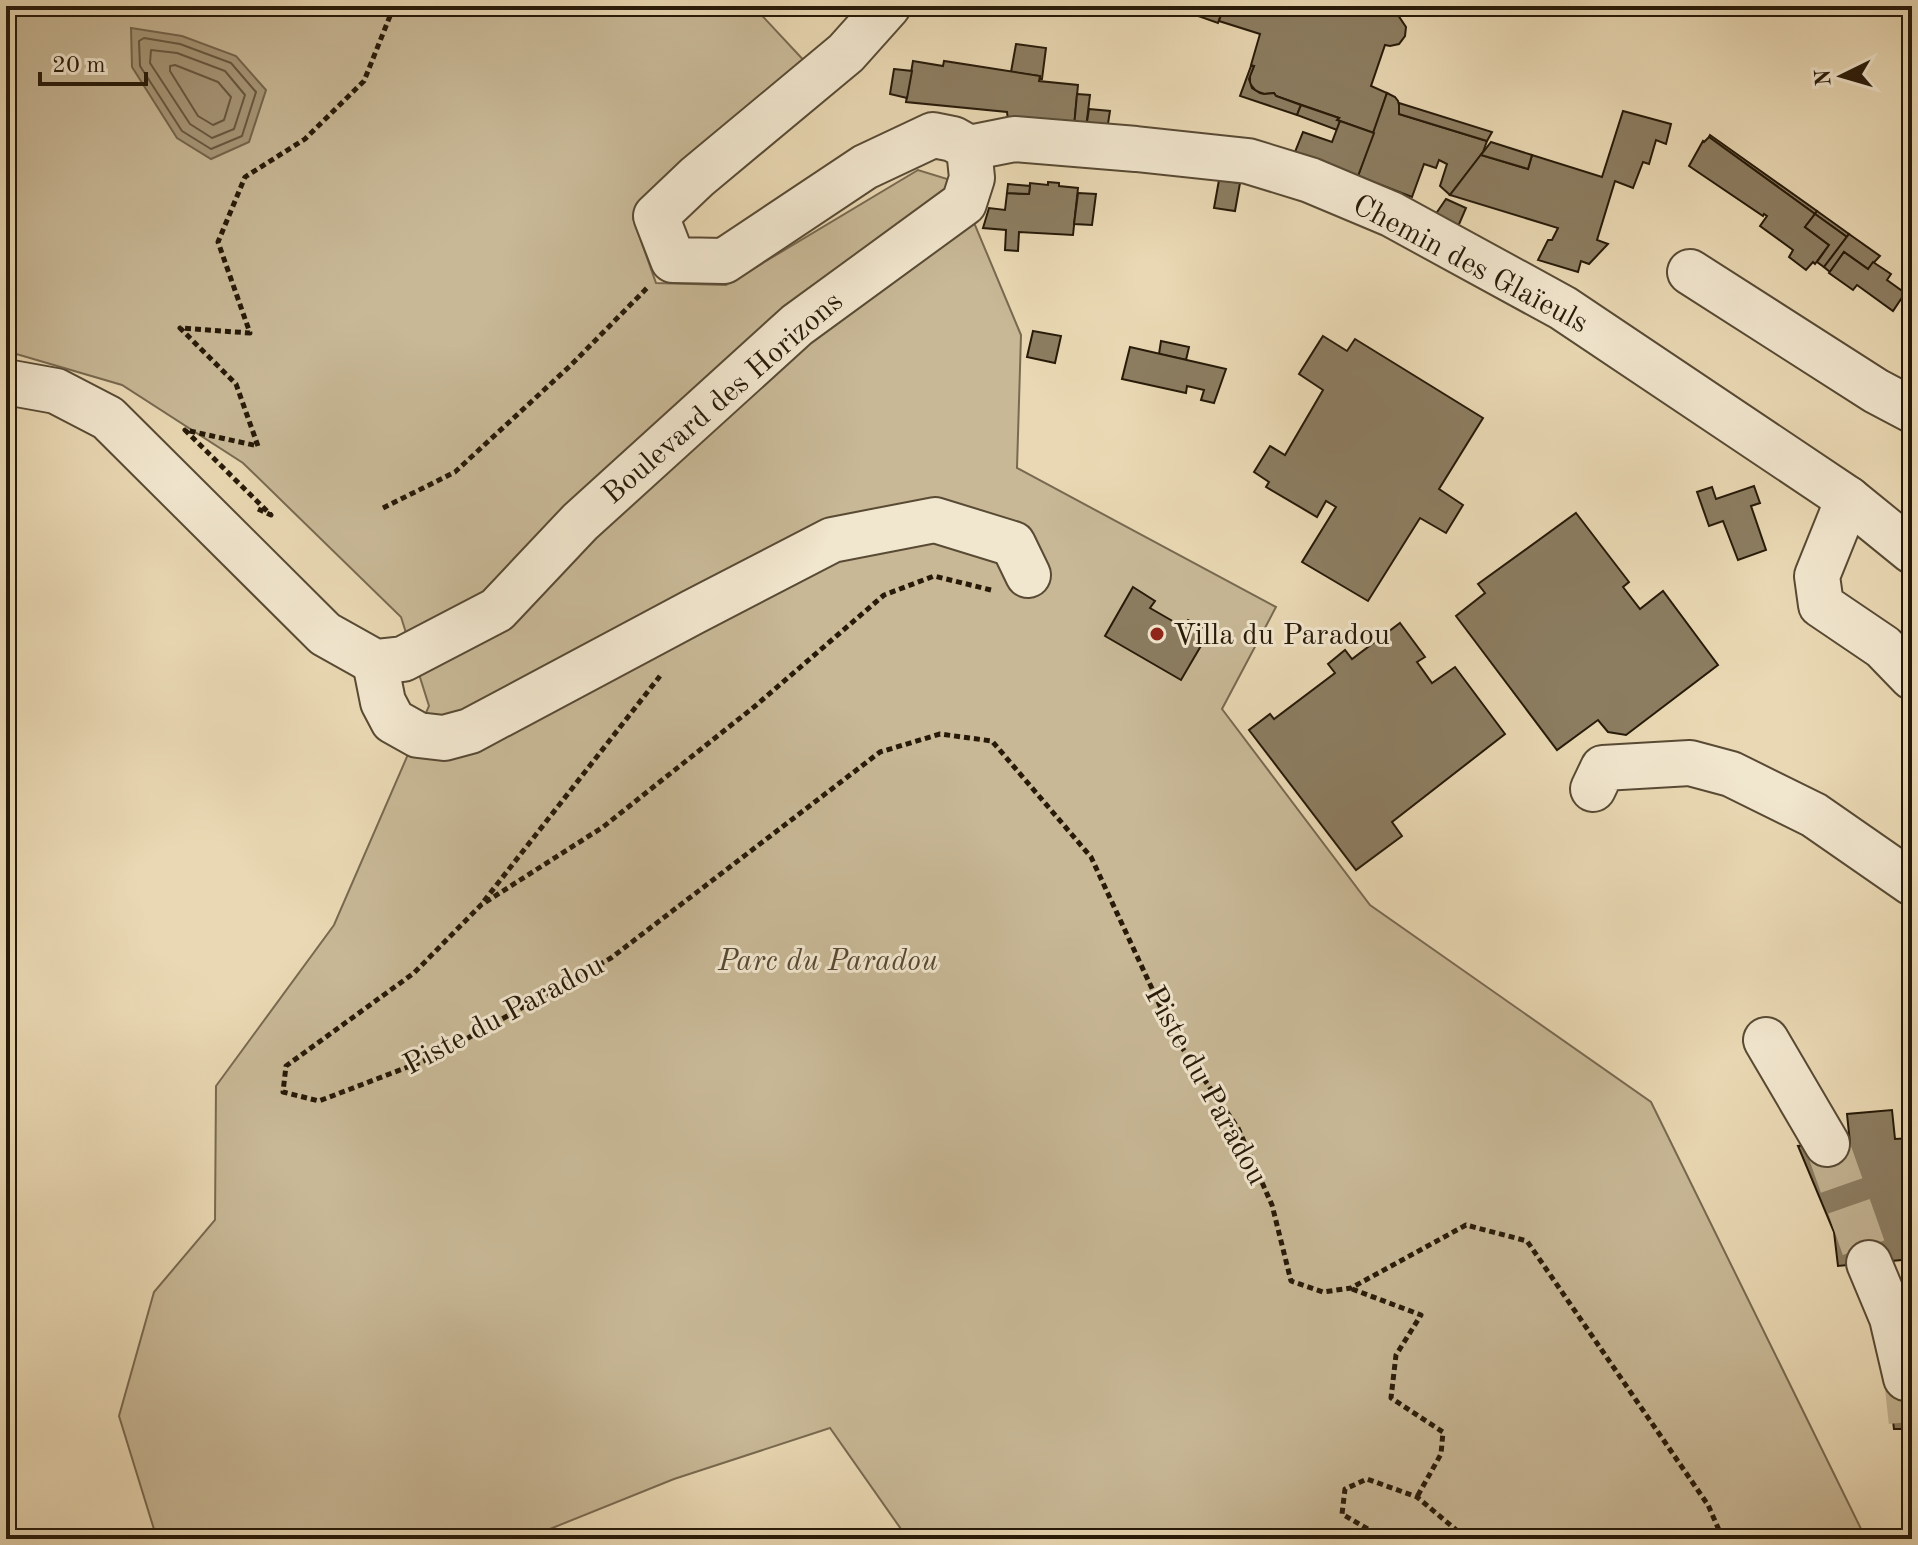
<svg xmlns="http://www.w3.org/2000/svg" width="1918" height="1545" font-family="'Old Standard TT',serif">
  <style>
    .green { fill: #c8b896; stroke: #786950; stroke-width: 2 }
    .water { fill: #a79779; stroke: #74654c; stroke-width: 2 }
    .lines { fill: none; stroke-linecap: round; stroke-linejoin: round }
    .shore { stroke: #675841; stroke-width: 2 }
    .building { fill: #8c7d61; stroke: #271a09; stroke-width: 2 }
    .minor-tunnel { stroke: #c2b291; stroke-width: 44; stroke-dasharray: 44 22; stroke-linecap: butt }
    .minor-casing { stroke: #584a34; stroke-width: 48 }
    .path { stroke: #271a09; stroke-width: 5; stroke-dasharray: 6 4; stroke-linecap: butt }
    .minor { stroke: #f1e6ce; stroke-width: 44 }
    .poi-dot { fill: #8f2418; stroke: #f1e6ce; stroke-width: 3 }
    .labels { text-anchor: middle; stroke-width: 6; stroke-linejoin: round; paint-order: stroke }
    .street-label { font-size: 30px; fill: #271a09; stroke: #f1e6ce }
    .poi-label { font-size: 30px; fill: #271a09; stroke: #f1e6ce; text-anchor: start }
    .park-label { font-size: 30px; font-style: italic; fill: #574933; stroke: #f1e6ce }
  </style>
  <rect width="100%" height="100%" fill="#e9d8b3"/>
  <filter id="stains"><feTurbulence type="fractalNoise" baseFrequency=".0025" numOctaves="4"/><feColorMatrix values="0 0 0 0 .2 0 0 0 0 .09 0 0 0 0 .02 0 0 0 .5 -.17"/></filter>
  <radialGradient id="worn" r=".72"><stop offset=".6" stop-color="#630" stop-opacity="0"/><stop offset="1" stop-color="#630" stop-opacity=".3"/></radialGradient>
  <!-- green -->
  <polygon class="green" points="6,6 753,6 809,66 701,153 633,218 656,283 726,285 918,170 957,182 1021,335 1017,468 1276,607 1222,709 1370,905 1651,1102 1866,1539 908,1539 830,1428 674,1479 525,1539 157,1539 119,1416 154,1292 215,1220 216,1086 334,925 429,706 401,617 243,463 122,385 6,351"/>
  <!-- water -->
  <polygon class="water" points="131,28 182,36 236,56 266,90 249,142 211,159 177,138 132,67"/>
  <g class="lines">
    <!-- shore -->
    <g class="shore">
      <polygon points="144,38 180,44 231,63 256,92 242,136 211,149 182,131 140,66 139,41"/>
      <polygon points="151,50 177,53 225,71 245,95 234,129 212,138 190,124 150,63"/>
      <polygon points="175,65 218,82 231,97 224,120 213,125 198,116 170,71 170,66"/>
    </g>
  </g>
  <!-- building -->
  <g class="building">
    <polygon points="1170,6 1224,6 1218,23"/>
    <polygon points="1224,6 1400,6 1398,15 1406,27 1405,36 1399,44 1390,46 1385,45 1371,86 1387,93 1374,133 1337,120 1339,118 1276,96 1274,93 1264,94 1256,91 1250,84 1250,75 1254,66 1251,65 1260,34 1219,21"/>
    <polygon points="1016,44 1046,48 1042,79 1040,79 1040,76 1011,72"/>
    <polygon points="913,61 943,66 944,61 1040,76 1039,81 1078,85 1074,127 1008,120 1007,112 906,102"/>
    <polygon points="1251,66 1254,66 1249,79 1252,88 1260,93 1264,94 1274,93 1276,96 1301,105 1297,115 1240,96"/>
    <polygon points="894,69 912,71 907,98 890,94"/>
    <polygon points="1387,93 1395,97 1398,101 1400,109 1399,114 1487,141 1483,152 1450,195 1440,186 1447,164 1439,160 1436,168 1424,164 1412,197 1358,176"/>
    <polygon points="1077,94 1090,95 1086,128 1074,127"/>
    <polygon points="1399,103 1492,132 1487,141 1399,114"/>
    <polygon points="1301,105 1339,118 1337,120 1340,121 1337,130 1297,115"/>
    <polygon points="1089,109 1110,111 1107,130 1086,128"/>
    <polygon points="1623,111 1671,124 1666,144 1656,140 1649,164 1643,162 1633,188 1615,181 1597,240 1608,244 1589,264 1581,261 1578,272 1538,260 1548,240 1552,240 1558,228 1450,195 1483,152 1481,155 1528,169 1532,155 1602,177"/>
    <polygon points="1340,121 1374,133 1358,176 1295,152 1303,132 1332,142"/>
    <polygon points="1710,135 1817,211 1815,214 1709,137"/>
    <polygon points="1709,137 1815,214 1805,227 1829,245 1815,264 1813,262 1806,270 1789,257 1793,250 1760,226 1767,216 1764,214 1763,216 1689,166 1703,141 1704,142"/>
    <polygon points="1491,142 1532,155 1528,169 1481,155"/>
    <polygon points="1219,180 1240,183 1235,211 1214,208"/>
    <polygon points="1048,182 1059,183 1059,186 1078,188 1073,235 1019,232 1018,251 1005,250 1006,230 983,228 989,208 1005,210 1007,193 1029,194 1030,183 1048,185"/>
    <polygon points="1008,184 1030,186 1029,194 1007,193"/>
    <polygon points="1078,193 1096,194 1092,225 1074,224"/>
    <polygon points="1446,199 1466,208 1457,229 1433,218"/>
    <polygon points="1817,211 1849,234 1847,237 1815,214"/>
    <polygon points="1815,214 1847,237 1824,267 1817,262 1829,245 1805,227"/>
    <polygon points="1849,234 1880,256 1868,269 1844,252 1830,272 1824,267"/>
    <polygon points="1844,252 1868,269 1873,262 1891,274 1887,280 1905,293 1893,311 1857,285 1853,290 1829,273"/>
    <polygon points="1033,331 1061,336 1055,363 1027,357"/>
    <polygon points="1323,336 1347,351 1355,339 1483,418 1439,489 1463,505 1446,533 1420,518 1368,601 1302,562 1336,507 1326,501 1317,517 1266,487 1269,482 1254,472 1270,446 1285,455 1323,390 1299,374"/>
    <polygon points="1161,341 1189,347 1186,360 1159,354"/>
    <polygon points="1130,347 1226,369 1214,403 1201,400 1204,390 1187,386 1186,393 1122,379"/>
    <polygon points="1754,486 1760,503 1751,506 1766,550 1738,560 1723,521 1709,526 1697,492 1712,487 1716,499"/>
    <polygon points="1576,513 1629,582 1623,587 1640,609 1663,591 1718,665 1626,735 1608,732 1598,720 1557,750 1456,616 1485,593 1478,584"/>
    <polygon points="1133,587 1155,601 1150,608 1183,627 1188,620 1209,632 1181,680 1105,636"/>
    <polygon points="1400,623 1425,657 1417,662 1432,683 1455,667 1505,734 1392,822 1402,836 1356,870 1249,730 1270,714 1274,719 1335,673 1328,664 1345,650 1352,659"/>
    <polygon points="1892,1110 1895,1139 1912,1138 1912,1259 1838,1266 1834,1232 1798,1146 1850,1143 1847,1114"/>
    <polygon points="1912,1378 1912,1499 1909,1499 1902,1429 1894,1429 1888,1379"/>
  </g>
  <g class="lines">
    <!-- minor-tunnel -->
    <g class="minor-tunnel">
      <polyline points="1827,1144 1869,1263"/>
      <polyline points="1906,1378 1912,1434"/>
    </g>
    <defs>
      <g id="minor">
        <polyline points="969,148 1014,139 1136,149 1248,161 1310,180 1391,214 1563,308 1848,499 1912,551"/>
        <polyline points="1690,272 1876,391 1912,410"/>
        <polyline points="6,382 56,391 108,418 325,634 375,662 403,659 497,610 580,522 797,325 964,203 972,178 969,148 953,139 933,135 865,167 724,261 673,260 656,216 697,177 846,53 888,6"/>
        <polyline points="1848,499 1817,576 1821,605 1883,647 1912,677"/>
        <polyline points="375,662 383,702 393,721 418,735 444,738 470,731 693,612 832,540 935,520 1013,544 1028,575"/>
        <polyline points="1593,789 1603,768 1690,763 1731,774 1814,815 1912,883"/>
        <polyline points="1766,1040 1827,1144"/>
        <polyline points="1869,1263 1892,1318 1906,1378"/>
      </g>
    </defs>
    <!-- minor casing -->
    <use href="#minor" class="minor-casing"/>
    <!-- path -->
    <g class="path">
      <polyline points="383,508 455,472 570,366 648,287"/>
      <polyline points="258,509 271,515 185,430 258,446 236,384 180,328 250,333 218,242 245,177 305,139 364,81 394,6"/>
      <polyline points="991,590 934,576 884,595 754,707 603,827 481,905 414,973 286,1066 283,1092 319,1101 434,1057 611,958 880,752 940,734 992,741 1091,857 1174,1036 1238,1128 1272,1205 1291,1281 1323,1292 1351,1288 1466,1225 1527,1241 1708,1505 1723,1539"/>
      <polyline points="484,901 660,676"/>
      <polyline points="1352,1289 1421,1315 1396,1355 1391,1398 1443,1432 1441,1454 1417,1497"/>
      <polyline points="1385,1539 1342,1514 1345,1489 1367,1479 1417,1497 1467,1539"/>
    </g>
    <!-- minor -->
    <use href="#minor" class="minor"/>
  </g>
  <!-- markers -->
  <circle class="poi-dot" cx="1157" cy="634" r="8"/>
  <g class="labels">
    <!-- street labels -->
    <g class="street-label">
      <text transform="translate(1471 263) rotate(28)" y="10">Chemin des Glaïeuls</text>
      <text transform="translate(722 397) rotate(-41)" y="10">Boulevard des Horizons</text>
      <text transform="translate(503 1014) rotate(-28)" y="10">Piste du Paradou</text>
      <text transform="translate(1207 1085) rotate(61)" y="10">Piste du Paradou</text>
    </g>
    <!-- poi labels -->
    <g class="poi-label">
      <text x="1173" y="644">Villa du Paradou</text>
    </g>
    <!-- park labels -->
    <g class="park-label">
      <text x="828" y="970">Parc du Paradou</text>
    </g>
  </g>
  <!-- margin -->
  <rect width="1918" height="1545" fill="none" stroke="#e9d8b3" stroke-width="32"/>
  <rect x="8" y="8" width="1902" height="1529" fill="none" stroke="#271a09" stroke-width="4"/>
  <rect x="16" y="16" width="1886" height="1513" fill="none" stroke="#271a09" stroke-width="2"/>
  <!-- north arrow -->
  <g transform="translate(1842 76) rotate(265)" stroke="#f1e6ce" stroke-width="6" paint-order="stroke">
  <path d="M0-6L14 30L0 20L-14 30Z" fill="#271a09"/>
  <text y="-12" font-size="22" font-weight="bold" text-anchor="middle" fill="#271a09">N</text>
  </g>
  <!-- scale -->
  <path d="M40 72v12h106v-12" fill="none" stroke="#271a09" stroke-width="4"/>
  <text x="52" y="72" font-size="24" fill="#271a09" stroke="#f1e6ce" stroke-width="6" paint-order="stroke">20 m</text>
  <rect width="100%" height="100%" filter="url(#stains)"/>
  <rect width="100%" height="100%" fill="url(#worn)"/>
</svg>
